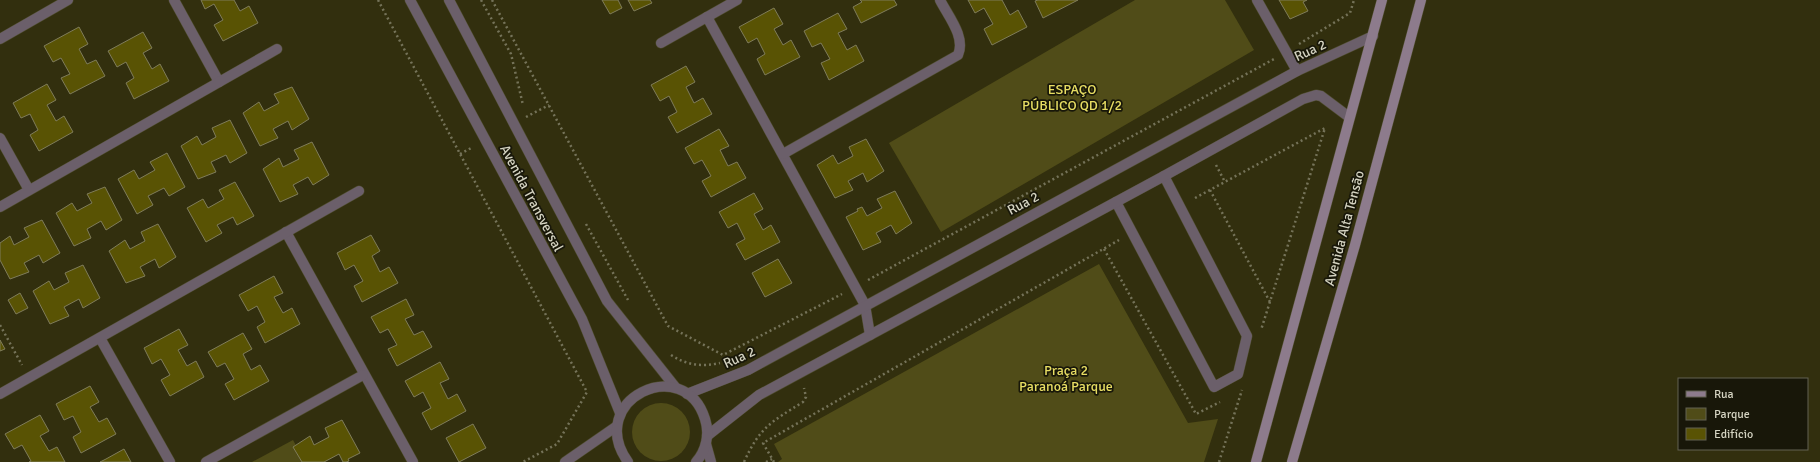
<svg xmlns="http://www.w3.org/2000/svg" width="1820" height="462" font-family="Signika,sans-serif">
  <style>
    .green { fill: #504c18 }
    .building { fill: #595304; stroke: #7f7c5a }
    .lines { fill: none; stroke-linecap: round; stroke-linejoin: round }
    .street-casing { stroke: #4f4d2e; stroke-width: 11 }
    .secondary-casing { stroke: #4f4d2e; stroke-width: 11 }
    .path { stroke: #757359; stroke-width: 2.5; stroke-dasharray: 2 3; stroke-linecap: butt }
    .street { stroke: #6b5f6a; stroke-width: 10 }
    .secondary { stroke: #8d7b8c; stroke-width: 10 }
    .labels { text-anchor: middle; stroke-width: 3.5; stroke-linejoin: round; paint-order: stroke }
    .street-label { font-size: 14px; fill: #d4d3c1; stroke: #181709 }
    .park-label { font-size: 14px; fill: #e7dd63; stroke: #181709 }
  </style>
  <rect width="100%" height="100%" fill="#322f0e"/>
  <!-- green -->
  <g class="green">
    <polygon points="1135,0 1225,0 1254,50 941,232 889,143"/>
    <polygon points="1099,264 1188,423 1218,419 1204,462 778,462 782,459 774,444"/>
    <circle cx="661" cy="432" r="29"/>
    <polygon points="293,440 305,462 252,462"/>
  </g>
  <!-- building -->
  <g class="building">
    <polygon points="201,0 234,0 240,11 249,6 258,23 223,41 214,25 223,20 214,4 205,9"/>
    <polygon points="602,0 618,0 622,8 610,14"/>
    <polygon points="628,0 650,0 652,3 634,11"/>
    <polygon points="860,0 894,0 897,5 861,23 853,7 862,2"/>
    <polygon points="968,0 1002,0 1010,15 1018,10 1027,27 992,45 984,29 993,24 984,8 975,13"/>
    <polygon points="1038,0 1078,0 1043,18 1035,1"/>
    <polygon points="1279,0 1307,0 1303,2 1308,11 1290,19"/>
    <polygon points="774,8 783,24 774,29 783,45 791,40 800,57 765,75 757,59 765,54 757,38 748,43 739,27"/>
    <polygon points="838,13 847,29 838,33 847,50 856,45 864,61 829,80 821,63 830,59 821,43 812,47 804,31"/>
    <polygon points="79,27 88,44 79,49 87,64 96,60 105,76 70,94 61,78 70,74 61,58 53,62 44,46"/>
    <polygon points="143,32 152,48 143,53 152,69 160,64 169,81 134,99 126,83 134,78 126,62 117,67 108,51"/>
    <polygon points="686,66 695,82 686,87 694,103 703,98 712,114 677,133 668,117 677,112 669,96 660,101 651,85"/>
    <polygon points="47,84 56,100 47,105 56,121 64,116 73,132 39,151 30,135 38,130 30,114 21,118 13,103"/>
    <polygon points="292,87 309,119 292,130 288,121 273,129 278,138 260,146 243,113 259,102 264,111 279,103 274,94"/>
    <polygon points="230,120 247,153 230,163 226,155 211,162 216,172 198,179 181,146 197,136 202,145 216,137 212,128"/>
    <polygon points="719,129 729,146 720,150 728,166 737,162 746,178 711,197 702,181 711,176 702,160 694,164 685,148"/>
    <polygon points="866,139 884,171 867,182 863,173 848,181 853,190 835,198 817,165 833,155 838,164 853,156 849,147"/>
    <polygon points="312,142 329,175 313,185 308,177 293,185 298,194 280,202 263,169 279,158 283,167 299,159 294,150"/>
    <polygon points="167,153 185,187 169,196 164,188 148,196 153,205 137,214 118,179 134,170 139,179 155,170 150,162"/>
    <polygon points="235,182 254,216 237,225 233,217 217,225 222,233 206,242 187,208 203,199 208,208 224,199 219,190"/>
    <polygon points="105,187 122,220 106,230 101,221 87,229 91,238 74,246 56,213 72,203 77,211 92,203 87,194"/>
    <polygon points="895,191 912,223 896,234 891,225 876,233 881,242 863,250 846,217 858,211 857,209 862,207 867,216 882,208 877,199"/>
    <polygon points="754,193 763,209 754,214 763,230 771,225 780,242 745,260 736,244 745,239 737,223 728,228 719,212"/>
    <polygon points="42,220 60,253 43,263 39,255 24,263 29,272 10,279 0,260 0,243 10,236 14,245 29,237 24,228"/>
    <polygon points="158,224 176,257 159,268 155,259 140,267 145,276 126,283 109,251 125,240 130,249 145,241 141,232"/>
    <polygon points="371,235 380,251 372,256 380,272 389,267 398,283 362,302 354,286 363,281 354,265 345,270 337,253"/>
    <polygon points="778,259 792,283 765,297 752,273"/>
    <polygon points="83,265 100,298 83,308 79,299 64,307 69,316 50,324 33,291 49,281 54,290 69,282 65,273"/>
    <polygon points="274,276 283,293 274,297 283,313 292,308 300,324 265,343 257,327 265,322 257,306 248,311 239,295"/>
    <polygon points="20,293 28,308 16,314 8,300"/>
    <polygon points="406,299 414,315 405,319 414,335 423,331 432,347 397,366 388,349 397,345 388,329 380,333 371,317"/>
    <polygon points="179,329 188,345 178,350 187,366 196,361 204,377 170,396 161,380 170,375 161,359 152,364 144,348"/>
    <polygon points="243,333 252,349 243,354 251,370 260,365 269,381 234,400 225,384 234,379 225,363 217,367 208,352"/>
    <polygon points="0,340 5,349 0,351"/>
    <polygon points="440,362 449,379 440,383 448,399 457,394 466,411 431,430 422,413 431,408 423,392 414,397 405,381"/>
    <polygon points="90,386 99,402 90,407 99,422 107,418 116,434 81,453 73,437 81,432 73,416 64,420 56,404"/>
    <polygon points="40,415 49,431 40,436 49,451 57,447 65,462 29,462 31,461 22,445 14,449 5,434"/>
    <polygon points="342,420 360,453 348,459 349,461 346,462 343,462 339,454 324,462 302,462 293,447 310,436 314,445 329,437 325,428"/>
    <polygon points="473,424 486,448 459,462 446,438"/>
    <polygon points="124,449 131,462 100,462 106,459"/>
  </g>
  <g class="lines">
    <defs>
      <g id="street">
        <polyline points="174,0 219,82"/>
        <polyline points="410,0 582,319 620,413"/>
        <polyline points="449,0 607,301 676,388"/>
        <polyline points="1257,0 1297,71"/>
        <polyline points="707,17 865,305 870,335"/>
        <polyline points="0,39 68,0"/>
        <polyline points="661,43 737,0"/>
        <polyline points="0,138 29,190"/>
        <path d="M783,154L958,55C966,37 948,16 940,0"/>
        <polyline points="1116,202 1214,387 1238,374 1247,336 1164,176"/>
        <polyline points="0,207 277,49"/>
        <polyline points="286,232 413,462"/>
        <polyline points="100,338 170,462"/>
        <polyline points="0,394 359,191"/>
        <polyline points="687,394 748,370 1297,71 1373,36"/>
        <polyline points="707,436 759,395 1164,176 1303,99 1316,95 1321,96 1349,117"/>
        <polyline points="706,444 711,462"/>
        <polyline points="206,462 363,375"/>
        <polyline points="565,462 617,426"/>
        <path d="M628,462C584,400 684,352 705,419C710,434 706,451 696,462"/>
      </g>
      <g id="secondary">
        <polyline points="1256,462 1382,0"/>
        <polyline points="1292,462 1355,245 1421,0"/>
      </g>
    </defs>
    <!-- street casing -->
    <use href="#street" class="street-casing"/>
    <!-- secondary casing -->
    <use href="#secondary" class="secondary-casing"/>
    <!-- path -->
    <g class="path">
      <polyline points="378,0 587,392 557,444 523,462"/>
      <polyline points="481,0 511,54 523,105"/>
      <polyline points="492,0 668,326 723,355 842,294"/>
      <polyline points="1299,44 1350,13 1354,0"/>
      <polyline points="526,117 549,105"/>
      <polyline points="460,154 473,147"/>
      <polyline points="1216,165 1225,182"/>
      <polyline points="1210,190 1270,302"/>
      <polyline points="1195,198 1325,128 1261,330"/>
      <polyline points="586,224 628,300"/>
      <polyline points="1104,249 1196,414 1220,402"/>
      <polyline points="868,280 1274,59"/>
      <polyline points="0,325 22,365"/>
      <path d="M671,355C686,365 702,367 720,363"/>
      <path d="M744,462C760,427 771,422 803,402L806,397L804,388"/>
      <polyline points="766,462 772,459"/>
      <polyline points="774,462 763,443 1119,240"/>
      <polyline points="1219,462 1242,390"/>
    </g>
    <!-- street -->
    <use href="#street" class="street"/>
    <!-- secondary -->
    <use href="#secondary" class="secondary"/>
  </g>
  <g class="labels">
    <!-- street labels -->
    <g class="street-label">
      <text transform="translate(1310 50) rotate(-25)" y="5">Rua 2</text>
      <text transform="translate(532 198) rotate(62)" y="5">Avenida Transversal</text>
      <text transform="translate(1023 203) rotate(-28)" y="5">Rua 2</text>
      <text transform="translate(1344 228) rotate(-75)" y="5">Avenida Alta Tensão</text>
      <text transform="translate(739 357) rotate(-25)" y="5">Rua 2</text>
    </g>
    <!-- park labels -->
    <g class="park-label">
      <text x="1072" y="94">ESPAÇO<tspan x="1072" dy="16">PÚBLICO QD 1/2</tspan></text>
      <text x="1066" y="375">Praça 2<tspan x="1066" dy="16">Paranoá Parque</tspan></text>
    </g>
  </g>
  <!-- legend -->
  <rect x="1678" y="378" width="130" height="72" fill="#181709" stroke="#636253"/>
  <rect x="1686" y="391" width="20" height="6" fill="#8d7b8c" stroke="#636253"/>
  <text x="1714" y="398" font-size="12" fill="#d4d3c1">Rua</text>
  <rect x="1686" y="408" width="20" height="12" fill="#504c18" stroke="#636253"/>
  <text x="1714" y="418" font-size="12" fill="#d4d3c1">Parque</text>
  <rect x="1686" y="428" width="20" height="12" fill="#595304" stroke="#636253"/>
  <text x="1714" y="438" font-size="12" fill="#d4d3c1">Edifício</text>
</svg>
